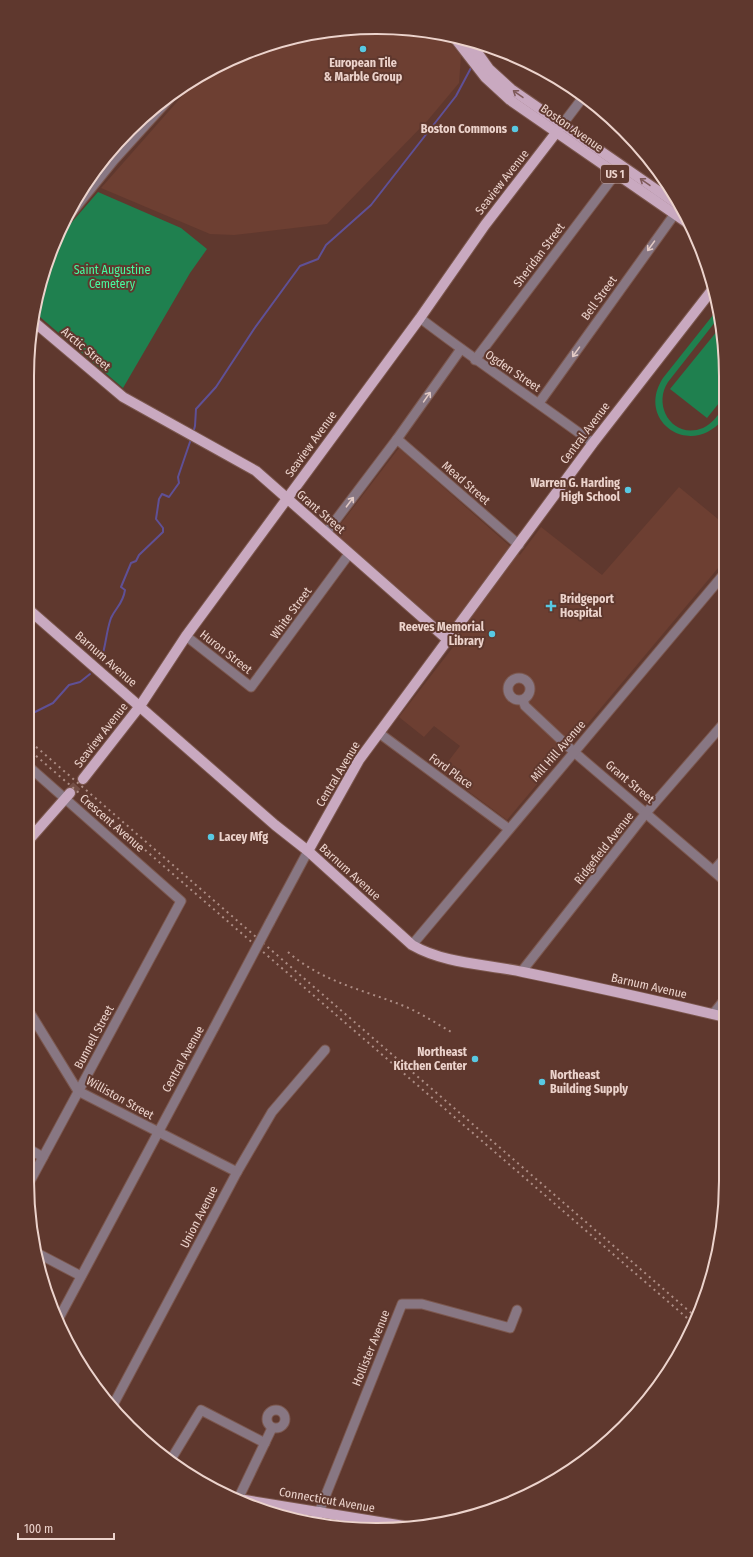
<svg xmlns="http://www.w3.org/2000/svg" width="753" height="1557" font-family="'Fira Sans Condensed',sans-serif">
  <style>
    .built { fill: #6d3f32 }
    .green { fill: #1f804f }
    .lines { fill: none; stroke-linecap: round; stroke-linejoin: round }
    .stream { stroke: #5f5096; stroke-width: 2 }
    .major-tunnel { stroke: #744f46; stroke-width: 10; stroke-dasharray: 10 5; stroke-linecap: butt }
    .minor-casing { stroke: #7b574e; stroke-width: 11 }
    .major-casing { stroke: #7b574e; stroke-width: 12 }
    .minor { stroke: #887783; stroke-width: 9 }
    .major { stroke: #c9a9c0; stroke-width: 10 }
    .rail { stroke: #ac8c84; stroke-width: 2; stroke-dasharray: 2 4; stroke-linecap: butt }
    .minor-bridge-casing { stroke: #7b574e; stroke-width: 11; stroke-linecap: butt }
    .minor-bridge { stroke: #887783; stroke-width: 9 }
    .oneway { stroke: #7f5a5a }
    .oneway2 { stroke: #e2cac5 }
    .poi-dot { fill: #58c9e3; stroke: #5f382e; stroke-width: 1.5 }
    .labels { text-anchor: middle; stroke-width: 4; stroke-linejoin: round; paint-order: stroke }
    .shield { fill: #5f382e; stroke: #c2a49d; stroke-width: 1 }
    .shield-label { font-size: 11px; font-weight: bold; fill: #ecd3cc }
    .poi-label { font-size: 12px; font-weight: bold; fill: #ecd3cc; stroke: #5f382e; text-anchor: end }
    .street-label { font-size: 12px; fill: #ecd3cc; stroke: #5f382e }
    .park-label { font-size: 12px; fill: #46fa9f; stroke: #5f382e }
    .rim { fill: none; stroke: #ecd3cc; stroke-width: 2 }
  </style>
  <rect width="100%" height="100%" fill="#5f382e"/>
  <!-- built -->
  <g class="built">
    <polygon points="377,27 442,33 461,56 459,83 428,120 327,224 234,235 210,234 101,188 199,77 243,54 309,34"/>
    <polygon points="399,448 520,555 541,527 602,575 679,487 724,524 724,561 507,820 441,771 460,746 434,726 424,737 399,717 457,642 333,534"/>
  </g>
  <!-- green -->
  <g class="green">
    <polygon points="98,192 181,228 207,249 190,273 123,388 33,311 53,244"/>
    <path d="M717,310L719,317L668,382C652,406 673,440 703,428C712,424 717,416 723,409V419C691,459 635,421 663,378Z"/>
    <polygon points="722,325 723,398 707,418 670,389"/>
  </g>
  <g class="lines">
    <!-- stream -->
    <g class="stream">
      <polyline points="479,51 483,45"/>
      <polyline points="193,433 195,426 196,409 216,387 254,329 300,266 318,259 326,245 371,205 456,96 472,66"/>
      <path d="M101,660C106,646 106,632 111,618C116,607 123,604 125,590L121,587L131,563L136,561L139,555L163,532V528L156,519L159,499L162,494L169,497L179,483L178,477L191,439"/>
      <polyline points="27,713 35,712 53,703 69,685 80,682 90,674"/>
    </g>
    <!-- major-tunnel -->
    <polyline class="major-tunnel" points="70,793 83,779"/>
    <defs>
      <g id="minor">
        <polyline points="562,125 584,96"/>
        <polyline points="655,197 667,186"/>
        <polyline points="68,217 114,160 179,88"/>
        <path d="M420,318C476,361 536,401 593,443"/>
        <polyline points="475,360 620,168"/>
        <polyline points="539,403 679,208"/>
        <polyline points="397,439 519,545"/>
        <polyline points="326,533 397,439 461,349"/>
        <polyline points="186,636 251,687 349,554"/>
        <circle cx="519" cy="689" r="11"/>
        <polyline points="523,700 525,706 574,752 725,881"/>
        <polyline points="379,733 509,829"/>
        <polyline points="27,765 181,901 28,1185"/>
        <polyline points="714,870 725,858"/>
        <polyline points="270,922 308,851"/>
        <polyline points="412,945 724,574"/>
        <polyline points="522,971 646,813 724,723"/>
        <polyline points="27,1008 78,1091 237,1172"/>
        <polyline points="713,1014 725,999"/>
        <polyline points="27,1148 43,1157"/>
        <polyline points="39,1254 81,1276"/>
        <polyline points="59,1318 214,1028"/>
        <polyline points="112,1407 237,1172 272,1112 325,1050"/>
        <circle cx="276" cy="1419" r="9"/>
        <polyline points="170,1461 201,1410 265,1443"/>
        <polyline points="239,1497 272,1428"/>
        <polyline points="319,1512 402,1304 422,1304 510,1328 517,1310"/>
      </g>
      <g id="major">
        <polyline points="454,37 485,77 510,100 689,224"/>
        <polyline points="469,41 489,69 511,89 677,204"/>
        <polyline points="33,321 123,397 256,471 448,640"/>
        <path d="M27,608L275,825L308,851L412,945C445,964 486,964 523,972C591,986 658,1001 725,1017"/>
        <polyline points="83,779 140,706 186,636 420,318 485,225 562,125"/>
        <polyline points="27,842 70,793"/>
        <polyline points="308,851 359,760 593,443 712,290"/>
        <polyline points="245,1500 404,1526"/>
        <polyline points="315,1523 319,1512"/>
      </g>
    </defs>
    <!-- minor casing -->
    <use href="#minor" class="minor-casing"/>
    <!-- major casing -->
    <use href="#major" class="major-casing"/>
    <!-- minor -->
    <use href="#minor" class="minor"/>
    <!-- major -->
    <use href="#major" class="major"/>
    <!-- rail -->
    <g class="rail">
      <polyline points="27,739 697,1318"/>
      <polyline points="27,748 694,1324"/>
      <path d="M288,952C322,982 364,990 404,1006C421,1013 437,1024 453,1033"/>
    </g>
    <defs>
      <polyline id="minor-bridge" points="214,1028 270,922"/>
    </defs>
    <!-- minor-bridge casing -->
    <use href="#minor-bridge" class="minor-bridge-casing"/>
    <!-- minor-bridge -->
    <use href="#minor-bridge" class="minor-bridge"/>
  </g>
  <!-- one-way arrows -->
  <defs><path id="oneway-shaft" d="M-6 0H5M1.5-3L5.5 0L1.5 3" fill="none" stroke-width="1.6" stroke-linecap="round" stroke-linejoin="round"/></defs>
  <g class="oneway">
    <use href="#oneway-shaft" transform="translate(518 94) rotate(-145)"/>
    <use href="#oneway-shaft" transform="translate(645 182) rotate(-145)"/>
  </g>
  <g class="oneway2">
    <use href="#oneway-shaft" transform="translate(651 246) rotate(126)"/>
    <use href="#oneway-shaft" transform="translate(576 352) rotate(126)"/>
    <use href="#oneway-shaft" transform="translate(427 397) rotate(-55)"/>
    <use href="#oneway-shaft" transform="translate(350 502) rotate(-53)"/>
  </g>
  <!-- markers -->
  <g class="poi-dot">
    <circle cx="363" cy="49" r="4"/>
    <circle cx="515" cy="129" r="4"/>
    <circle cx="628" cy="490" r="4"/>
    <path d="M549 600h4v4h4v4h-4v4h-4v-4h-4v-4h4z"/>
    <circle cx="492" cy="634" r="4"/>
    <circle cx="211" cy="837" r="4"/>
    <circle cx="475" cy="1059" r="4"/>
    <circle cx="542" cy="1082" r="4"/>
  </g>
  <g class="labels">
    <!-- shield labels -->
    <rect class="shield" x="601" y="165" width="28" height="18" rx="3"/>
    <g class="shield-label">
      <text x="615" y="178">US 1</text>
    </g>
    <!-- poi labels -->
    <g class="poi-label">
      <text x="363" y="67" text-anchor="middle">European Tile<tspan x="363" dy="14">&amp; Marble Group</tspan></text>
      <text x="507" y="133">Boston Commons</text>
      <text x="620" y="487">Warren G. Harding<tspan x="620" dy="14">High School</tspan></text>
      <text x="560" y="603" text-anchor="start">Bridgeport<tspan x="560" dy="14">Hospital</tspan></text>
      <text x="484" y="631">Reeves Memorial<tspan x="484" dy="14">Library</tspan></text>
      <text x="219" y="841" text-anchor="start">Lacey Mfg</text>
      <text x="467" y="1056">Northeast<tspan x="467" dy="14">Kitchen Center</tspan></text>
      <text x="550" y="1079" text-anchor="start">Northeast<tspan x="550" dy="14">Building Supply</tspan></text>
    </g>
    <!-- street labels -->
    <g class="street-label">
      <text transform="translate(572 128) rotate(35)" y="4">Boston Avenue</text>
      <text transform="translate(502 182) rotate(-52)" y="4">Seaview Avenue</text>
      <text transform="translate(539 255) rotate(-53)" y="4">Sheridan Street</text>
      <text transform="translate(599 298) rotate(-54)" y="4">Bell Street</text>
      <text transform="translate(86 349) rotate(40)" y="4">Arctic Street</text>
      <text transform="translate(513 371) rotate(34)" y="4">Ogden Street</text>
      <text transform="translate(585 433) rotate(-53)" y="4">Central Avenue</text>
      <text transform="translate(311 444) rotate(-54)" y="4">Seaview Avenue</text>
      <text transform="translate(466 483) rotate(41)" y="4">Mead Street</text>
      <text transform="translate(321 512) rotate(41)" y="4">Grant Street</text>
      <text transform="translate(291 613) rotate(-54)" y="4">White Street</text>
      <text transform="translate(226 652) rotate(38)" y="4">Huron Street</text>
      <text transform="translate(106 659) rotate(41)" y="4">Barnum Avenue</text>
      <text transform="translate(101 735) rotate(-52)" y="4">Seaview Avenue</text>
      <text transform="translate(558 751) rotate(-49)" y="4">Mill Hill Avenue</text>
      <text transform="translate(451 771) rotate(36)" y="4">Ford Place</text>
      <text transform="translate(338 774) rotate(-59)" y="4">Central Avenue</text>
      <text transform="translate(630 782) rotate(40)" y="4">Grant Street</text>
      <text transform="translate(112 823) rotate(41)" y="4">Crescent Avenue</text>
      <text transform="translate(604 848) rotate(-52)" y="4">Ridgefield Avenue</text>
      <text transform="translate(350 872) rotate(42)" y="4">Barnum Avenue</text>
      <text transform="translate(649 986) rotate(13)" y="4">Barnum Avenue</text>
      <text transform="translate(94 1037) rotate(-62)" y="4">Bunnell Street</text>
      <text transform="translate(183 1059) rotate(-61)" y="4">Central Avenue</text>
      <text transform="translate(120 1098) rotate(29)" y="4">Williston Street</text>
      <text transform="translate(199 1217) rotate(-63)" y="4">Union Avenue</text>
      <text transform="translate(371 1348) rotate(-68)" y="4">Hollister Avenue</text>
      <text transform="translate(327 1500) rotate(10)" y="4">Connecticut Avenue</text>
    </g>
    <!-- park labels -->
    <g class="park-label">
      <text x="112" y="274">Saint Augustine<tspan x="112" dy="14">Cemetery</tspan></text>
    </g>
  </g>
  <!-- crop -->
  <path d="M0 0H753V1557H0ZM376 34H377A342 342 0 0 1 719 376V1181A342 342 0 0 1 377 1523H376A342 342 0 0 1 34 1181V376A342 342 0 0 1 376 34Z" fill="#5f382e" fill-rule="evenodd"/>
  <path class="rim" d="M376 34H377A342 342 0 0 1 719 376V1181A342 342 0 0 1 377 1523H376A342 342 0 0 1 34 1181V376A342 342 0 0 1 376 34Z"/>
  <!-- scale -->
  <path d="M18 1533v6h96v-6" fill="none" stroke="#ecd3cc" stroke-width="2"/>
  <text x="24" y="1533" font-size="12" fill="#ecd3cc" stroke="#5f382e" stroke-width="3" paint-order="stroke">100 m</text>
</svg>
